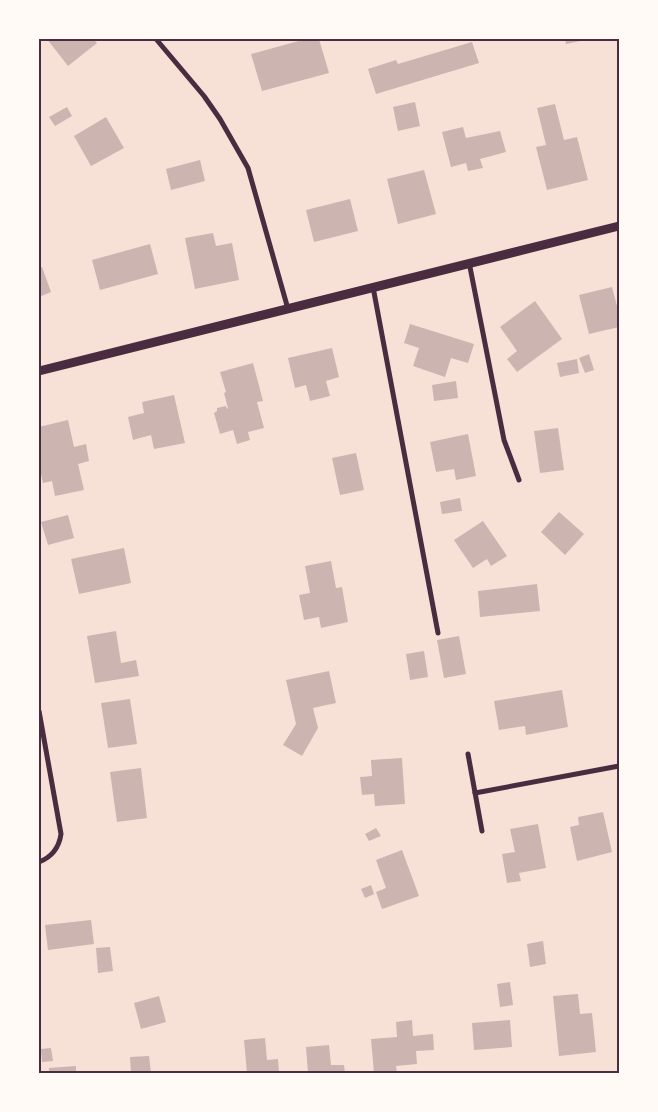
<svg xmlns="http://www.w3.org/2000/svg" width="658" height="1112" font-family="'Open Sans',sans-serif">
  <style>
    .building { fill: #ccb4b1 }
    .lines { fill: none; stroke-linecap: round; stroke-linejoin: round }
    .minor { stroke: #4a2c40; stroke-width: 5 }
    .tertiary { stroke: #4a2c40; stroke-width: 9 }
    .neatline { fill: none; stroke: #4a2c40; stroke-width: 2 }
  </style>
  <rect width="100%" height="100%" fill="#f7e1d7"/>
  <!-- building -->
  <g class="building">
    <polygon points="47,39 93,39 97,43 68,66"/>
    <polygon points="306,39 319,39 329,73 262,91 251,54"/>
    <polygon points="565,39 585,39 585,40 566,44"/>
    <polygon points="472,42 479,63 376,94 368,69 396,60 398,64"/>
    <polygon points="415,102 420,126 398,131 393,107"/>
    <polygon points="555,104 564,140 577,137 588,180 547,190 536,147 546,145 537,108"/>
    <polygon points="67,107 72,116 55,126 49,117"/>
    <polygon points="106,117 124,148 91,166 74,136"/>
    <polygon points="463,127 466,138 500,131 506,152 480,159 483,168 468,171 466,163 451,167 442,132"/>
    <polygon points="200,160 205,181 171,190 166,169"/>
    <polygon points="424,170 436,214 398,224 387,179"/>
    <polygon points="350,199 358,231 314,242 306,210"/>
    <polygon points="213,233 216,246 232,243 239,280 195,289 185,238"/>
    <polygon points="150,244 158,274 100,290 92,260"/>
    <polygon points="42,267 51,292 39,297 39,268"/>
    <polygon points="612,287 619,314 619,327 589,334 579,295"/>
    <polygon points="535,301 562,339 517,372 507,359 517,351 500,327"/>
    <polygon points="410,324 474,344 468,363 451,358 445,377 413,366 419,348 404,343"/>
    <polygon points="332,348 339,377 326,381 330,396 310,401 306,385 295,388 288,358"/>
    <polygon points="589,354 594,370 585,373 579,358"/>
    <polygon points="577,359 579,373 560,377 557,363"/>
    <polygon points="253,363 263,401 257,402 264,428 248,432 250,440 237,444 233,430 220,434 214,413 217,411 217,408 226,406 227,409 228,408 224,393 226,392 220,372"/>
    <polygon points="456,381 458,398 434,401 432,385"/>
    <polygon points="174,395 185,443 154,449 151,435 133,440 128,417 144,413 142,402"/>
    <polygon points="68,420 74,447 86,444 89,461 78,464 84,490 55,496 52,481 43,483 39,464 39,427"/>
    <polygon points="558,428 564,470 540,473 534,431"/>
    <polygon points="468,434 476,476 456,480 454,469 436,472 430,442"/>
    <polygon points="356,453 364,490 340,495 332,458"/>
    <polygon points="460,498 462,511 442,514 440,502"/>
    <polygon points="559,512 584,534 565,555 541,532"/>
    <polygon points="68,515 74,538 48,545 41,522"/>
    <polygon points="483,521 507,556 491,566 487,559 473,568 454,540"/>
    <polygon points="124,548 131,583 79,594 71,559"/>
    <polygon points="331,561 336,588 342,587 348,622 321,628 319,617 304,620 299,595 310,593 305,566"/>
    <polygon points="537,584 540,611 480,617 478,591"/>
    <polygon points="116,631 121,663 136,660 139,676 95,683 87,636"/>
    <polygon points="459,636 466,674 444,678 437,640"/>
    <polygon points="424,651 428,677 410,680 406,654"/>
    <polygon points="329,671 336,703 313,708 318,728 302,756 283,745 296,724 286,680"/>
    <polygon points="562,690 568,727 526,735 525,726 499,730 494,701"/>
    <polygon points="130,699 137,744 108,748 101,703"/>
    <polygon points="402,758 405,804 375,806 374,794 362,795 360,777 372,776 371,760"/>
    <polygon points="141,768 147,818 117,822 110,772"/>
    <polygon points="603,812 612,852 577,861 570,827 579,825 578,817"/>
    <polygon points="538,824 546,868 519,873 521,881 507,883 502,854 515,852 510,829"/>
    <polygon points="376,828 381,836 369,841 365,834"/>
    <polygon points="402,850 419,896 382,909 376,892 386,888 376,860"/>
    <polygon points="371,885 374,894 365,898 361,889"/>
    <polygon points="91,920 94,944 48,950 45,925"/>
    <polygon points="543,941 546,964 530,967 527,944"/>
    <polygon points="110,947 113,971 98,973 96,948"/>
    <polygon points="510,982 513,1005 500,1007 497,984"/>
    <polygon points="578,994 580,1014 592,1013 596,1052 559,1056 553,996"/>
    <polygon points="159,996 166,1022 141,1029 134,1003"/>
    <polygon points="412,1020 413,1036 433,1034 434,1050 416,1051 417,1064 396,1066 397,1073 374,1073 371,1039 397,1037 396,1022"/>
    <polygon points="510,1020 512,1047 474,1050 472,1023"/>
    <polygon points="265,1038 267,1060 278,1059 279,1073 247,1073 244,1040"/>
    <polygon points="329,1045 331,1065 344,1065 345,1073 308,1073 306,1047"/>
    <polygon points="51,1048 53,1061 42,1062 41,1049"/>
    <polygon points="149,1056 151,1073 131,1073 130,1057"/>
    <polygon points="76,1066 76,1073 49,1073 49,1068"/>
  </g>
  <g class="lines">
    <!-- minor -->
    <g class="minor">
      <polyline points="156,39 204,96 220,119 248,168 288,309"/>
      <polyline points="469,262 504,440 519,480"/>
      <polyline points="373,287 438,633"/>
      <path d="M39,711L61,834C59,848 52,857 39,862"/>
      <polyline points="468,754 482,831"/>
      <polyline points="475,793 619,766"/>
    </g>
    <!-- tertiary -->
    <polyline class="tertiary" points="39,371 619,226"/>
  </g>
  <!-- border -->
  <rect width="658" height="1112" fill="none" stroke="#fffaf5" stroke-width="80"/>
  <rect x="40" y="40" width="578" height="1032" class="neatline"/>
</svg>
